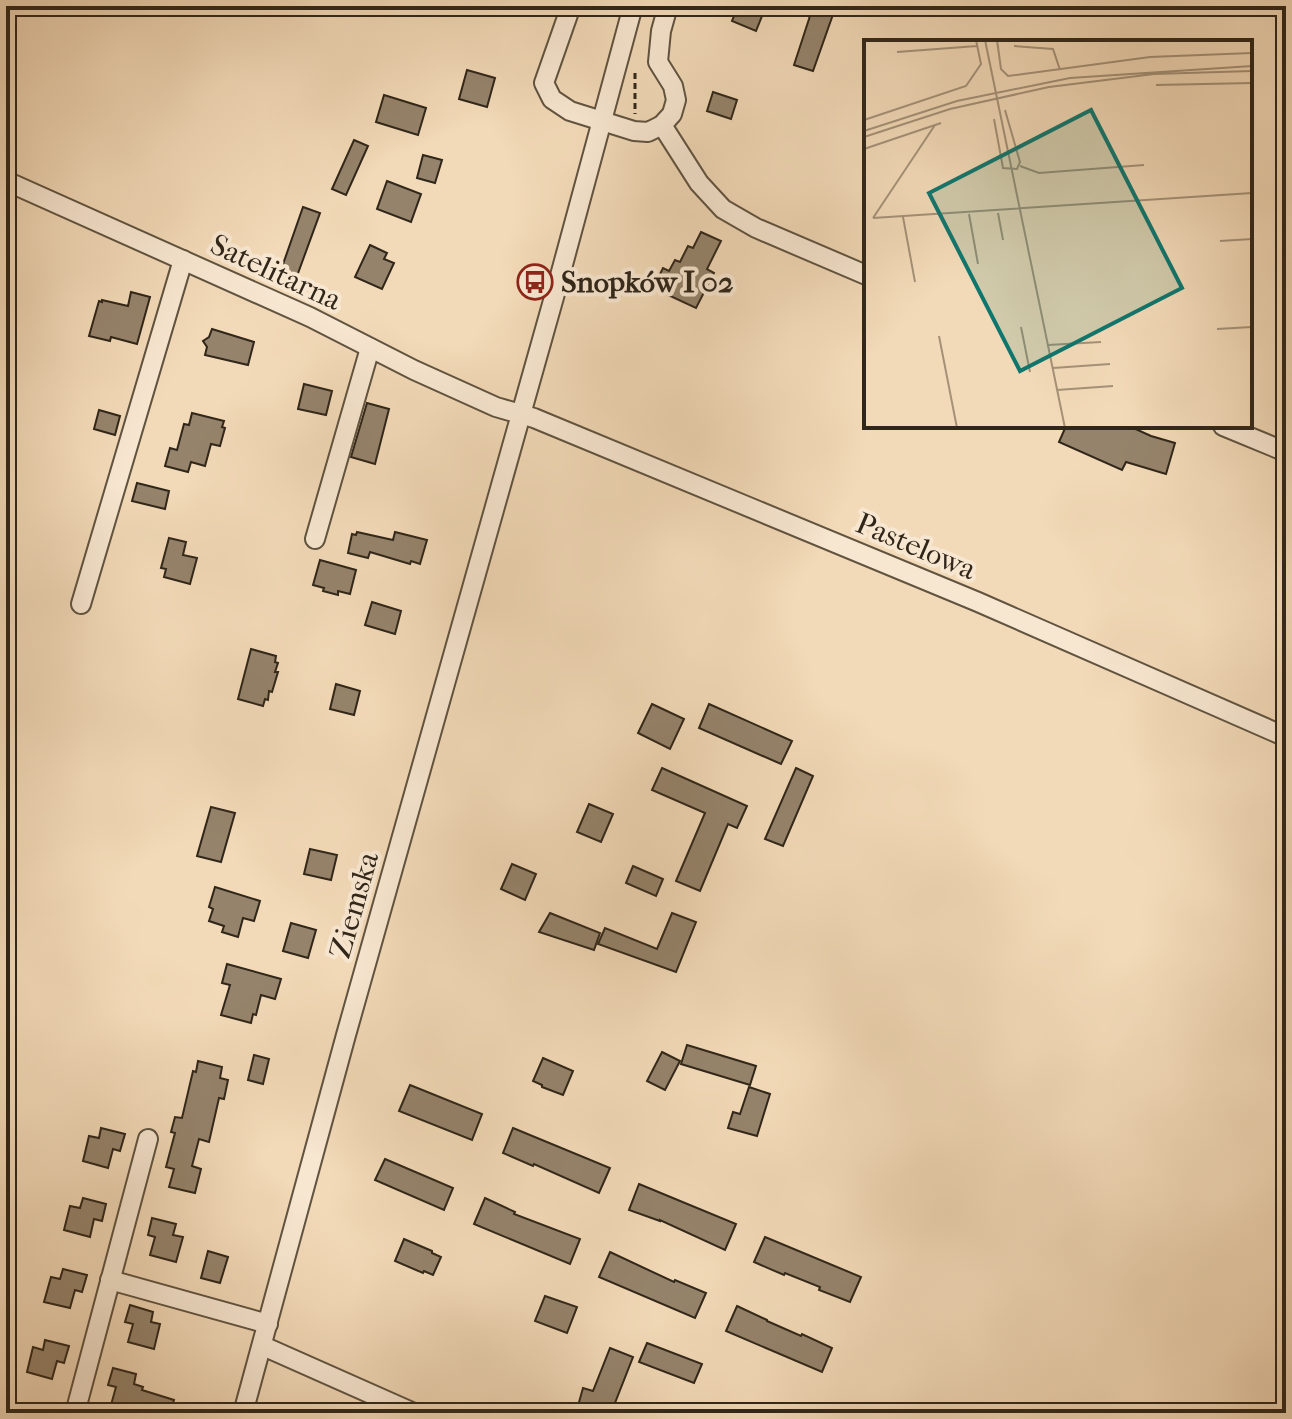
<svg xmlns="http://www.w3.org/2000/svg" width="1292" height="1419" font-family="'IM FELL French Canon',serif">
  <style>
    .building { fill: #95836b; stroke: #302619; stroke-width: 2 }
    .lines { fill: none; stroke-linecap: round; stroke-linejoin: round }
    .minor-casing { stroke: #605340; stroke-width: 22 }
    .path { stroke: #302619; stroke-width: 3; stroke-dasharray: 6 4; stroke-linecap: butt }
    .minor { stroke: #f7e6d0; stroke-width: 18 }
    .labels { text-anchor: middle; stroke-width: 8; stroke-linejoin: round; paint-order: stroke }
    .street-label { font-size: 30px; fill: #302619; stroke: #f7e6d0 }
    .poi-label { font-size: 30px; font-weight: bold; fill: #302619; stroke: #f7e6d0; text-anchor: start }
    .inset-road { fill: none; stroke: #a49178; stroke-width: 2 }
    .view { fill: #0f766e; fill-opacity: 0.15; stroke: #0f766e; stroke-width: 4 }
    .inset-edge { fill: none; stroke: #302619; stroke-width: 4 }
  </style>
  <rect width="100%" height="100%" fill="#f2d9b7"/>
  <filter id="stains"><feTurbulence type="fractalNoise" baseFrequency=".0025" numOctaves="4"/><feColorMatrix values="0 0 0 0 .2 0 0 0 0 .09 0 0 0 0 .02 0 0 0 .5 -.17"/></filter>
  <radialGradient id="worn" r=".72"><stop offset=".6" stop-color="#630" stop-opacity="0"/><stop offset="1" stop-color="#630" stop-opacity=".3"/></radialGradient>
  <!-- building -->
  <g class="building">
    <polygon points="738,6 766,6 756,31 732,21"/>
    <polygon points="812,6 836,6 813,71 794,65 809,19"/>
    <polygon points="467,70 495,78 487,107 459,99"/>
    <polygon points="713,92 737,100 731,119 707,111"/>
    <polygon points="384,95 426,108 418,135 376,122"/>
    <polygon points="354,140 368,146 346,195 332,189"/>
    <polygon points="423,155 442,160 435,183 417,178"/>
    <polygon points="387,181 421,194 411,222 377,209"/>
    <polygon points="303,207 320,213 297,276 281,270"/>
    <polygon points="701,232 721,241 707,269 714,273 696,308 653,288 663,268 669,271 675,260 680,262 688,246 693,248"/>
    <polygon points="370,245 387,253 384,259 394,263 382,289 355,277"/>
    <polygon points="131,292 150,297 137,344 111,337 110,341 89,336 99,301 102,302 102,300 128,306"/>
    <polygon points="212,329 254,342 248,365 205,355 207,347 203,341 209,337"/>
    <polygon points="304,384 332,391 326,415 298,409"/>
    <polygon points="367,403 389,409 375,464 351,457"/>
    <polygon points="99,410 120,416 115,435 94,429"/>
    <polygon points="192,413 224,421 222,427 225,428 220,446 211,444 205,466 191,462 188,472 165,466 170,448 177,450 184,424 189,425"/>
    <polygon points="1066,426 1129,426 1151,436 1175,443 1166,474 1126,462 1122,470 1059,442"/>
    <polygon points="137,483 169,491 165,509 132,501"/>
    <polygon points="357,532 393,540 395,532 427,540 420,564 411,561 410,564 370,552 368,558 348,553 352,534 356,535"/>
    <polygon points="169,538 186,542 183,555 197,558 190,584 164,577 166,569 161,568"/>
    <polygon points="320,560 356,570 350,594 338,591 338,595 323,591 324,588 313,585"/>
    <polygon points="372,602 401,611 395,634 365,625"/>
    <polygon points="251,649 276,656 275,662 278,663 275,672 278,672 272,692 269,691 268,700 265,699 263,706 238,699"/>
    <polygon points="336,684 360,691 354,715 330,709"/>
    <polygon points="652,704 684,719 670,749 638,733"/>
    <polygon points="709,704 792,741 781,764 699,728"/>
    <polygon points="662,768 747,806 737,828 728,824 700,891 676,881 705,813 652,790"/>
    <polygon points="796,768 813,776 783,846 765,839"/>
    <polygon points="589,804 613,814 601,842 577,832"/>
    <polygon points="211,807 235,813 221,862 197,856"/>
    <polygon points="310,849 337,855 331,880 304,874"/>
    <polygon points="512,864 536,874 525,900 501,889"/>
    <polygon points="633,866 663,879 656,896 626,883"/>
    <polygon points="215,887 260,901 254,921 243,918 238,937 222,932 224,926 209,921 213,909 209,907"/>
    <polygon points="550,913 600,933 594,950 539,932"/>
    <polygon points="672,913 696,922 676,972 598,944 605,928 657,949"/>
    <polygon points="291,923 316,930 308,958 283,951"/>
    <polygon points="227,964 281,979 275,999 261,995 256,1015 253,1014 251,1023 221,1015 230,985 222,983"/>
    <polygon points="687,1045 756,1066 750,1085 681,1064"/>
    <polygon points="662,1052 680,1061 665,1090 647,1081"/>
    <polygon points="254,1055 269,1059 263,1084 248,1080"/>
    <polygon points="543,1058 573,1071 563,1095 542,1087 542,1085 533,1081"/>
    <polygon points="198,1061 222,1067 220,1078 228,1080 224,1099 219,1098 209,1142 199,1139 192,1166 201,1169 195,1193 169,1187 174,1169 166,1167 175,1133 171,1132 175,1117 182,1118 193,1071 196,1072"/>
    <polygon points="410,1085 482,1114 472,1140 399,1111"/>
    <polygon points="749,1087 770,1094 757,1136 728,1128 733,1112 740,1114"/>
    <polygon points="101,1128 125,1134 120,1151 113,1149 108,1168 83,1161 89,1136 99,1138"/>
    <polygon points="513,1128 610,1168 599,1193 534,1164 533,1166 503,1153"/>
    <polygon points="385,1159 453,1188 444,1210 375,1180"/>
    <polygon points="639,1184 736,1224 725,1250 660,1220 660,1221 629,1210"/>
    <polygon points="83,1198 106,1204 102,1221 94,1219 90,1237 64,1230 70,1206 80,1208"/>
    <polygon points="485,1198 515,1212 514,1214 580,1239 570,1264 474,1224"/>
    <polygon points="152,1218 176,1224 173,1235 183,1237 176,1262 150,1255 155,1237 148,1235"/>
    <polygon points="765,1237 861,1277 850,1302 819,1290 820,1287 785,1273 784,1275 754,1262"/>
    <polygon points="404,1239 432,1251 432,1253 441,1257 433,1275 424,1271 423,1273 395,1261"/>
    <polygon points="208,1251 228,1257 220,1283 201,1278"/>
    <polygon points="610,1252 674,1282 675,1280 706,1293 695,1318 599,1277"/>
    <polygon points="63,1269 87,1275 82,1292 75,1290 70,1308 44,1302 51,1277 60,1279"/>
    <polygon points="545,1296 577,1307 567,1333 535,1321"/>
    <polygon points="130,1305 153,1312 151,1322 160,1324 154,1349 128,1342 133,1324 125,1322"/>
    <polygon points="737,1306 767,1320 767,1321 801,1336 802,1334 832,1348 822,1372 726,1331"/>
    <polygon points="45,1340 69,1346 64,1363 57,1361 52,1379 27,1372 33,1347 43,1350"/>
    <polygon points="647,1343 702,1364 694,1383 639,1362"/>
    <polygon points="610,1348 633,1357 611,1413 576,1413 583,1388 593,1391"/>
    <polygon points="113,1368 136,1374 134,1384 143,1387 142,1390 174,1400 170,1413 142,1413 111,1405 116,1387 108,1385"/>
  </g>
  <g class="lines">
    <defs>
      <g id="minor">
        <polyline points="571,6 544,83 552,99 570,111 634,131 648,132 662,125 672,114 676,100 673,86 658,62 661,31 668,6"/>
        <polyline points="662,125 699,183 723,209 756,228 866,275"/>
        <polyline points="6,181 310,317 414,370 496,407 534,418 978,602 1286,737"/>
        <polyline points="1223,426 1286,452"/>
        <polyline points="315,539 370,348"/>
        <polyline points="81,604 183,260"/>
        <polyline points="110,1280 268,1324"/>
        <polyline points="263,1346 414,1413"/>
        <polyline points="75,1413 148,1139"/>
        <polyline points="243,1413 346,1035 558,283 633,6"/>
      </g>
    </defs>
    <!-- minor casing -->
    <use href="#minor" class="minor-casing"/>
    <!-- path -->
    <polyline class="path" points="635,73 635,114"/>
    <!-- minor -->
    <use href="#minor" class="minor"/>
  </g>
  <!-- icons -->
  <defs>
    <symbol id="bus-ring" viewBox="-11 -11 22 22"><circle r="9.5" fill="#f7e6d0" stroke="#8f2418" stroke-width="1.5"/><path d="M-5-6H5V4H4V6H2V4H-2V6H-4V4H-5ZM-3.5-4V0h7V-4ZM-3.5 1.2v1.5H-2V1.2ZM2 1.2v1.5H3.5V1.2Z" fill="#8f2418"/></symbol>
  </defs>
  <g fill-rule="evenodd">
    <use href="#bus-ring" x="515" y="262" width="40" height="40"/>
  </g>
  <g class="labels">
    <!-- street labels -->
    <g class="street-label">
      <text transform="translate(276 272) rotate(25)" y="10">Satelitarna</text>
      <text transform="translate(916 546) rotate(23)" y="10">Pastelowa</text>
      <text transform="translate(354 905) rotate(-74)" y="10">Ziemska</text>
    </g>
    <!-- poi labels -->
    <g class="poi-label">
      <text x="561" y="292">Snopków I 02</text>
    </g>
  </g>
  <!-- overview -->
  <g transform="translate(864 40)">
    <rect width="388" height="388" fill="#f2d9b7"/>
    <path class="inset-road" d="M121,0L201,388M133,0L137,29L144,36L286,17L388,13M150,6L189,9L196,30M33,12L113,6M292,45L388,43M130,79L139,128L153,129L156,122L141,70M0,80L102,46L117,24L112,0M0,91L93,61L206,38L388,26M0,97L86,69L185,47L290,34L388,31M0,109L77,83M156,126L175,133L280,125M134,173L139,200M105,174L114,224M39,177L51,242M9,178L388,153M9,178L71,85M356,201L388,199M157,287L166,332M353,289L388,287M75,296L93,388M184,305L237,302M189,328L246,324M193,350L249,346"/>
    <path class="view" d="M227,70L318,248L156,331L65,153Z"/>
    <rect width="388" height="388" class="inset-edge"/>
  </g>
  <!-- margin -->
  <rect width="1292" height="1419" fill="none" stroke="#f2d9b7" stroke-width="32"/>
  <rect x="8" y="8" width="1276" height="1403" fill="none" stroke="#302619" stroke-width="4"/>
  <rect x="16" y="16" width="1260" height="1387" fill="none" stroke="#302619" stroke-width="2"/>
  <rect width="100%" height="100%" filter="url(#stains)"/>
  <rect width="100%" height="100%" fill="url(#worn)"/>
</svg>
